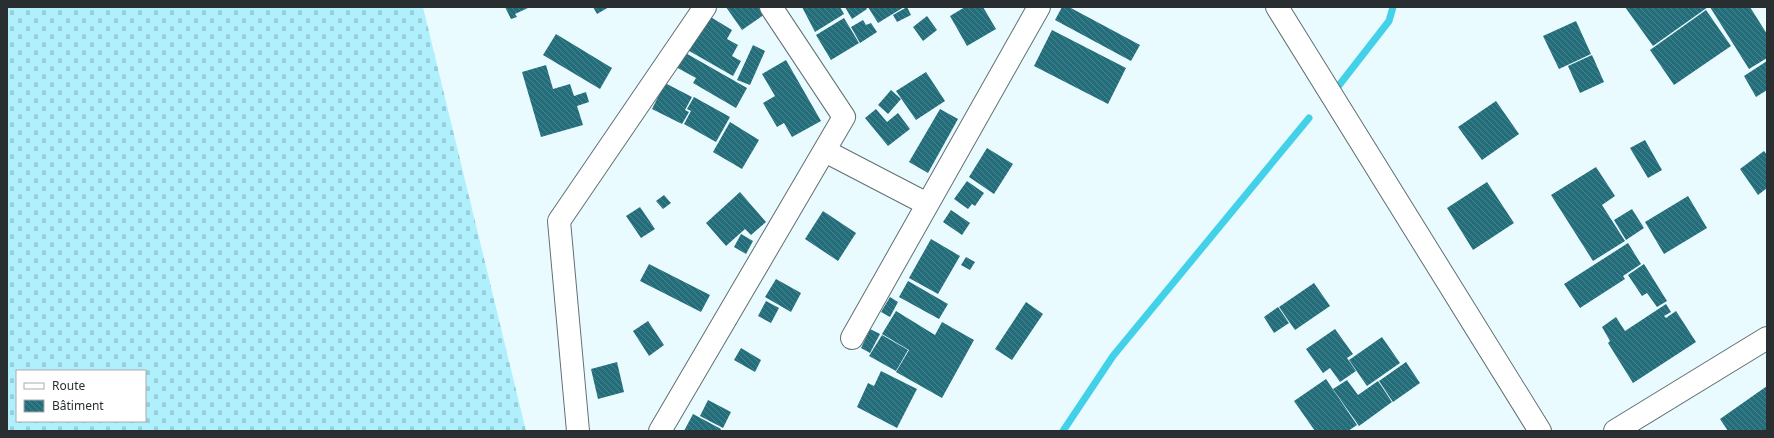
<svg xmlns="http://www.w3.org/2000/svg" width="1774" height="438" font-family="'Noto Sans',sans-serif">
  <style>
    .cemetery { fill: url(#cemetery-stones); fill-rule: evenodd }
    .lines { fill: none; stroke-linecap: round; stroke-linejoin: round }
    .stream { stroke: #42d1e9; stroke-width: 7 }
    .building { fill: url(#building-back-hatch) }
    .minor-casing { stroke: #617073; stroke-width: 24 }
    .minor { stroke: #fff; stroke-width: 22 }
  </style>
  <defs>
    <pattern id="cemetery-stones" width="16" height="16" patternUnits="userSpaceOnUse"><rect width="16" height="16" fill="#b0f0fd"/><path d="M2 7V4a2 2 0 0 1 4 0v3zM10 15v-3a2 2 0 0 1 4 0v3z" fill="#97ced9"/></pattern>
    <pattern id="building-back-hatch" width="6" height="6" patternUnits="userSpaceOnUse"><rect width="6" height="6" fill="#246e7b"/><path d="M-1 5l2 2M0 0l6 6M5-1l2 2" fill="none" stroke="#4b838c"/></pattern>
  </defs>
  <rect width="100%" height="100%" fill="#eafbff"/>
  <!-- cemetery -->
  <path class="cemetery" d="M7,7H423L526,431H7ZM17,371H145V421H17Z"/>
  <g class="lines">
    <!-- stream -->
    <g class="stream">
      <polyline points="1333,93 1389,21 1393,7"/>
      <polyline points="1063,431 1113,356 1309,118"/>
    </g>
  </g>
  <!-- building -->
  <g class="building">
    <polygon points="505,7 530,7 515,14 517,17 511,19"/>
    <polygon points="593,7 609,7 597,14"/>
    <polygon points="726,7 760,7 765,14 742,30"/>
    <polygon points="802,7 840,7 844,14 815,32"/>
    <polygon points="845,7 866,7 867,9 852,19"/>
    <polygon points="868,7 904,7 878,23"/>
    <polygon points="907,7 911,15 897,22 893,15"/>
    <polygon points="965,7 983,7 996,29 967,46 950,16"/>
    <polygon points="1062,7 1069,7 1140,45 1131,61 1055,20"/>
    <polygon points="1625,7 1708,7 1653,46"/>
    <polygon points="1710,7 1750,7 1767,34 1767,58 1749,69"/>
    <polygon points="1706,10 1731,46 1674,85 1650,50"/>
    <polygon points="704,13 732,30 727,39 738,45 732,56 741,61 733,76 684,48"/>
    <polygon points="927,16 937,30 923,41 913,27"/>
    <polygon points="844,18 859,43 831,60 816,35"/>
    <polygon points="863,20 866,25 871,23 877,32 860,43 851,27"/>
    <polygon points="1576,21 1591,54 1559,69 1543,36"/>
    <polygon points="1052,30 1126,68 1108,104 1034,66"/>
    <polygon points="556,34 612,68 600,89 543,55"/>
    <polygon points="753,45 765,51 750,85 737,80"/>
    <polygon points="682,51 747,88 736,108 693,83 696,78 674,66"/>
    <polygon points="1592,55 1604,82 1580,93 1568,66"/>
    <polygon points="786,60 821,121 792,137 784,123 777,127 763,103 775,96 762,74"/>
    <polygon points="1767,61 1767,90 1756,97 1744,76"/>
    <polygon points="546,65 553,89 570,84 574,96 586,92 589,102 577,106 583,125 541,137 522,72"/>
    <polygon points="926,72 945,101 916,120 896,91"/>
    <polygon points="665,83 692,97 685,110 689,112 682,124 652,109"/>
    <polygon points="891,90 901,99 888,114 878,105"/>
    <polygon points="694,97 730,117 716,142 684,124 691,111 687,109"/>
    <polygon points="1496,101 1519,134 1482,160 1458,127"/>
    <polygon points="876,109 887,122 898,113 910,129 888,146 865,118"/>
    <polygon points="940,109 958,119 928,173 909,162"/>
    <polygon points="730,122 759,140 742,169 713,152"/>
    <polygon points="1645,140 1662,170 1648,178 1630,148"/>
    <polygon points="987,148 1013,164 994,194 969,177"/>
    <polygon points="1764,151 1767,155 1767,188 1758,195 1740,169"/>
    <polygon points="1596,167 1615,196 1602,205 1625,241 1593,261 1551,195"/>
    <polygon points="967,181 984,193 975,206 972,204 968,209 954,199"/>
    <polygon points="1487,182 1514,223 1473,250 1447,208"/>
    <polygon points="740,192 766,222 751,235 745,229 726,246 706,223"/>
    <polygon points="664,195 671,203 663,209 656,201"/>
    <polygon points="1688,196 1707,228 1664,254 1645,222"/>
    <polygon points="640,207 655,229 641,238 626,216"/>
    <polygon points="1632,209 1644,228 1626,240 1614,220"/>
    <polygon points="951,210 970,223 962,235 943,222"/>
    <polygon points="823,211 856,233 838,261 805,239"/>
    <polygon points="741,234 753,241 746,254 734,247"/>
    <polygon points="931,239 960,256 938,294 909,278"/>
    <polygon points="1628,243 1641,264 1623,276 1625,279 1580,308 1564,284"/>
    <polygon points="966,257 975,262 970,270 961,265"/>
    <polygon points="649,264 710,295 701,312 640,281"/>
    <polygon points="1644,264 1667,301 1657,307 1647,293 1642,296 1628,275"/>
    <polygon points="776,279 801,293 791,312 765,297"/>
    <polygon points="908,281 948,304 939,319 899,297"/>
    <polygon points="1314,283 1330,306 1295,330 1279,307"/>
    <polygon points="890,297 898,302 890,317 881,312"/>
    <polygon points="766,301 779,308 771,323 758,316"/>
    <polygon points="1026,302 1043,314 1012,360 995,349"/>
    <polygon points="1666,304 1671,312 1664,316 1666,318 1676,311 1696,342 1633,383 1608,343 1610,341 1602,327 1616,317 1625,331"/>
    <polygon points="1278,307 1289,323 1274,333 1264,317"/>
    <polygon points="896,311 935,335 942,322 974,340 942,398 896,372 909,350 882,334"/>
    <polygon points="648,321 664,345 649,356 633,331"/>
    <polygon points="870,329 880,334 870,353 861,348"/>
    <polygon points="1335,329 1353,354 1347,358 1356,371 1340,382 1330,368 1323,373 1306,349"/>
    <polygon points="882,335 908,350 896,371 869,356"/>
    <polygon points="1382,337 1400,363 1367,386 1349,360"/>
    <polygon points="741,348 761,360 755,372 734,360"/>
    <polygon points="617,362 624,392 598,399 591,369"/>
    <polygon points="1406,362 1420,383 1393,402 1379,381"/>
    <polygon points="881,371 917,389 897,428 857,407 868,383 874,386"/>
    <polygon points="1326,379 1357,425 1348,431 1315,431 1294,401"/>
    <polygon points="1347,380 1358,395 1378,381 1392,402 1359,426 1333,389"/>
    <polygon points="1767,386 1767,431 1728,431 1720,419"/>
    <polygon points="708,400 731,412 723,428 700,416"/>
    <polygon points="693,414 721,429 720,431 684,431"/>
  </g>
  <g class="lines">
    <defs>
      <g id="minor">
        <polyline points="1277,7 1540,431"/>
        <polyline points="825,151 927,204"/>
        <polyline points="852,338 1039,7"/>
        <polyline points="578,431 559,221 705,7"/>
        <polyline points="660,431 844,117 771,7"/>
        <polyline points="1615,431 1767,338"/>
      </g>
    </defs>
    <!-- minor casing -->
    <use href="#minor" class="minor-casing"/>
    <!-- minor -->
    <use href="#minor" class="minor"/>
  </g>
  <!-- border -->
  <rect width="1774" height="438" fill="none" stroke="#292f31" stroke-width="16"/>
  <!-- legend -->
  <rect x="16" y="370" width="130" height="52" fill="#ffffff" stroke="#a9acad"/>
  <rect x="24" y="383" width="20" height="6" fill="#ffffff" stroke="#a9acad"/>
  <text x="52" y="390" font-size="12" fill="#292f31">Route</text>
  <rect x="24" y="400" width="20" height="12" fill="url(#building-back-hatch)" stroke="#a9acad"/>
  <text x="52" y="410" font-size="12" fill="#292f31">Bâtiment</text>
</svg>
